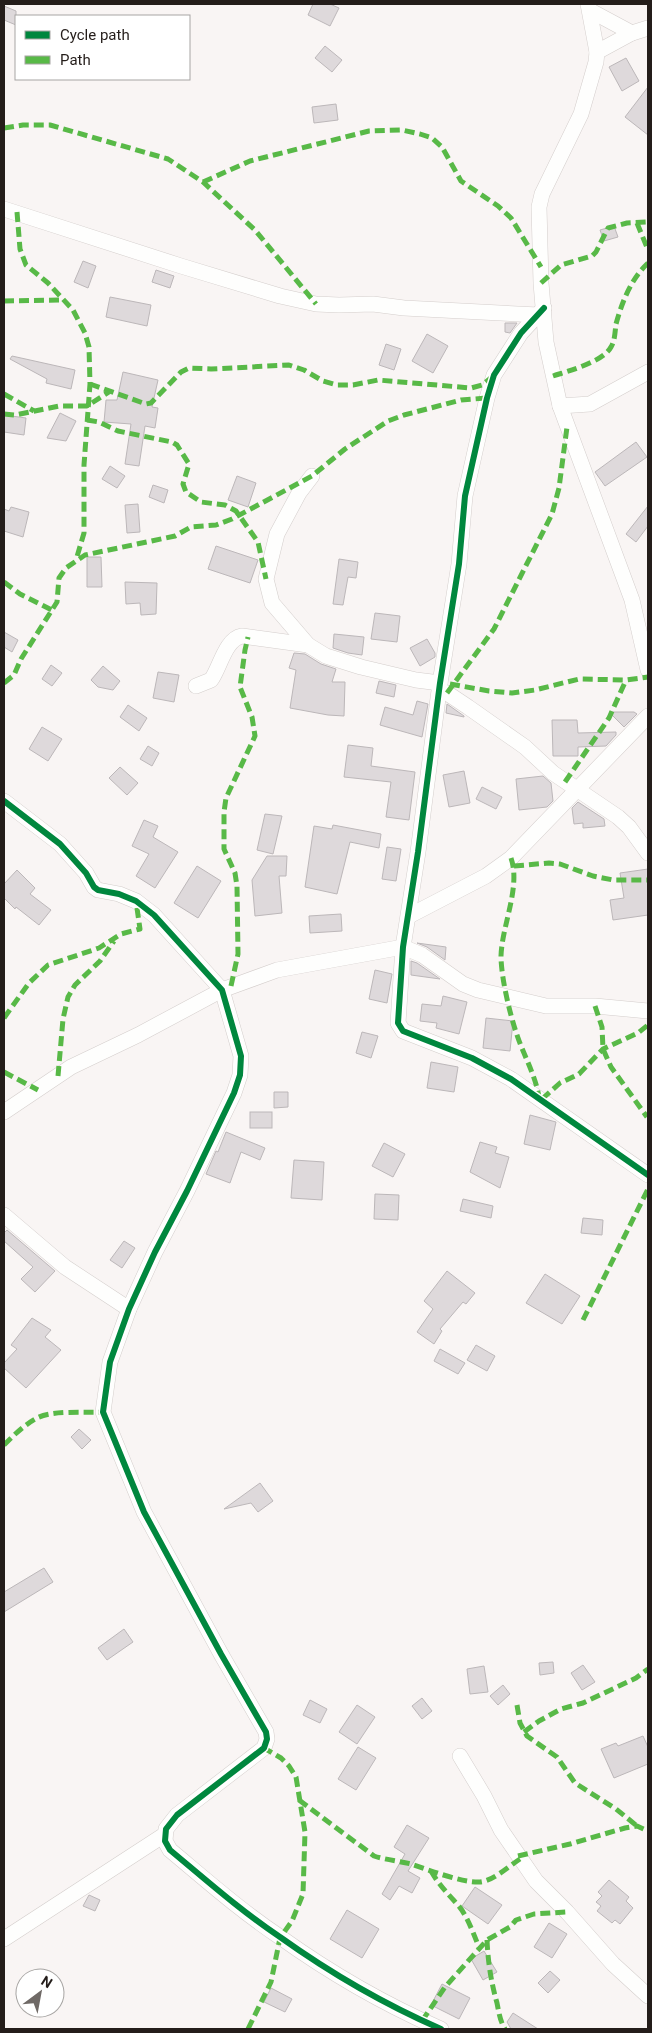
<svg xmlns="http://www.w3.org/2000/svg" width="652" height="2033" font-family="Roboto,sans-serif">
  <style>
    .building { fill: #ded9db; stroke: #bcb7b9 }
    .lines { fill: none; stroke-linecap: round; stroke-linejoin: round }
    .street-casing { stroke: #d4cecc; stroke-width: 16 }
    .street { stroke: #fefefd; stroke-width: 15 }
    .quiet { stroke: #58b947; stroke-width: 5; stroke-dasharray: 10 5; stroke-linecap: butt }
    .cycleway-casing { stroke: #fff; stroke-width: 9 }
    .cycleway { stroke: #00873e; stroke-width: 6 }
  </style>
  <rect width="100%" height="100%" fill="#f9f5f4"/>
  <!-- building -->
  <g class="building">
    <polygon points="313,4 330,4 339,8 330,26 308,15"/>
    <polygon points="4,6 16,11 16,25 4,20"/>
    <polygon points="325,46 342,60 332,72 315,58"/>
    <polygon points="626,58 639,81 622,91 609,67"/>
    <polygon points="648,87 648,135 625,117"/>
    <polygon points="336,104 338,120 314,123 312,107"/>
    <polygon points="614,226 618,237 604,241 600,230"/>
    <polygon points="83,261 96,266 88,288 74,282"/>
    <polygon points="156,270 174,276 170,288 152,282"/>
    <polygon points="110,297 151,305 147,326 106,317"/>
    <polygon points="505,323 517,323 510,333 505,332"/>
    <polygon points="427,334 448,346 433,373 412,361"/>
    <polygon points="386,344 401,349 394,370 379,365"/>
    <polygon points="12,356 75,370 71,389 46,383 47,379 10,359"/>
    <polygon points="123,372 158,380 152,407 158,408 155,428 145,426 139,466 125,464 131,424 104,422 106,400 117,400"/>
    <polygon points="60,413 76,421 66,441 47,438"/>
    <polygon points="4,415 26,418 24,435 4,432"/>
    <polygon points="636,442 647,457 605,486 595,472"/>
    <polygon points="110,466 125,476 117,488 102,479"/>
    <polygon points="237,476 256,483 248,507 228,500"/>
    <polygon points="153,485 168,490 164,503 149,497"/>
    <polygon points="138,504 140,532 127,533 125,505"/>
    <polygon points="648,506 648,526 636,542 626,534"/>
    <polygon points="11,507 29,512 23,537 4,531 4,509 9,511"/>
    <polygon points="216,546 258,560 250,583 208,569"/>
    <polygon points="87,557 101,557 102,587 87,587"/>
    <polygon points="339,559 358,562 356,578 348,577 343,605 333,604"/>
    <polygon points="125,582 157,583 156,614 141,615 140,603 126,604"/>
    <polygon points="375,613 400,616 397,642 371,639"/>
    <polygon points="4,632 18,640 12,652 4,647"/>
    <polygon points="334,634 364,637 362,655 348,653 333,648"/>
    <polygon points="427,639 435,653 435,657 420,666 410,648"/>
    <polygon points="294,653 305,654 321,664 336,669 332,682 345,682 344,716 328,715 290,708 296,670 289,668"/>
    <polygon points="51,665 62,673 52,686 42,679"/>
    <polygon points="103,666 120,681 113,690 98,687 91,680"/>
    <polygon points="158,672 179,675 174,702 153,698"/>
    <polygon points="379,681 396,685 394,697 376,693"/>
    <polygon points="417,701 428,704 422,737 380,725 385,707 413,715"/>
    <polygon points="447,704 464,716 464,717 446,713"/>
    <polygon points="128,705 147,718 139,731 120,717"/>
    <polygon points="609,712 634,712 637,714 624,727"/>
    <polygon points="552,720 577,720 578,733 616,732 616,735 606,746 578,747 578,756 553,756"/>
    <polygon points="42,727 62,739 48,761 29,749"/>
    <polygon points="348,745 373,748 371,766 415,772 409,820 386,817 391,782 344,777"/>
    <polygon points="148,746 159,753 152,766 140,759"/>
    <polygon points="120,767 138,783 127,795 109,778"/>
    <polygon points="464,771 470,803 449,807 443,775"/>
    <polygon points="543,776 551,783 553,801 547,807 519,810 516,779"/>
    <polygon points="482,787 502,797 496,809 476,799"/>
    <polygon points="578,802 604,819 605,826 583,828 583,823 574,824 572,808"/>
    <polygon points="265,814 282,816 273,854 257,850"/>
    <polygon points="144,820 158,826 153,837 178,852 155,888 136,876 149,854 132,846"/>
    <polygon points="333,825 381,834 379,848 350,842 337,894 305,887 314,826 332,829"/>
    <polygon points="387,847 401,849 396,881 382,879"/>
    <polygon points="267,856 287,856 286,876 279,876 282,913 255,916 252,880"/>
    <polygon points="197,866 221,881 198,918 174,903"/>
    <polygon points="648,869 648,915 613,920 610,900 624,898 620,873"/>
    <polygon points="17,870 35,888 30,894 51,910 39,925 16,907 15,909 4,898 4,884"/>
    <polygon points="341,914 342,931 310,933 309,916"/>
    <polygon points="417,943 446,947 445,960 427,947"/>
    <polygon points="411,961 417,963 440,979 411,975"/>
    <polygon points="375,970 392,974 387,1003 369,999"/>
    <polygon points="443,996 467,1002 459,1034 436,1028 437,1023 420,1021 422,1004 441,1006"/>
    <polygon points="486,1018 513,1021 510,1051 483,1048"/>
    <polygon points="362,1032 378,1036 371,1058 356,1053"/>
    <polygon points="431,1062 458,1067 454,1092 427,1088"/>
    <polygon points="274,1092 288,1092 288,1107 274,1108"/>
    <rect x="250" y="1112" width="22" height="16"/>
    <polygon points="530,1115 556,1122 550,1150 524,1144"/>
    <polygon points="226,1132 265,1148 260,1160 241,1152 230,1183 206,1174 216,1151 218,1152"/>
    <polygon points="480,1142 497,1147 495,1153 509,1157 500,1188 470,1172"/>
    <polygon points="384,1143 405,1154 393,1177 372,1166"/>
    <polygon points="294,1160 324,1162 322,1200 291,1198"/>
    <polygon points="375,1194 399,1195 398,1220 374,1219"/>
    <polygon points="463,1199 493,1206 491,1218 460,1211"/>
    <polygon points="583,1218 603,1220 602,1235 581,1233"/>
    <polygon points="7,1230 55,1271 35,1292 21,1279 33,1267 4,1241 4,1233"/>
    <polygon points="124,1241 135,1248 122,1268 110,1260"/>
    <polygon points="447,1271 475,1293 466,1304 463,1302 440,1329 442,1331 434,1344 417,1332 433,1309 424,1301"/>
    <polygon points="545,1274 580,1296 562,1324 526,1303"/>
    <polygon points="32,1318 51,1330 45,1337 61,1350 26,1388 4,1368 4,1363 17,1349 11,1345"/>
    <polygon points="476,1345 495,1356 487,1371 467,1360"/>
    <polygon points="440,1349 465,1363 458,1374 434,1361"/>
    <polygon points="79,1429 91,1440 82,1449 71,1437"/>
    <polygon points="260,1483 273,1501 258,1512 251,1503 224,1509"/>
    <polygon points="44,1568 53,1582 4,1612 4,1592"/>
    <polygon points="124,1629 133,1642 107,1660 98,1648"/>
    <polygon points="553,1662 554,1673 540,1675 539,1663"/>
    <polygon points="583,1665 595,1682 582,1690 571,1673"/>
    <polygon points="484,1666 488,1692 470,1694 467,1669"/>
    <polygon points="503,1685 510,1694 498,1705 490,1696"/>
    <polygon points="422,1698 432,1711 422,1719 412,1706"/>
    <polygon points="310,1700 327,1709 320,1723 303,1715"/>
    <polygon points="357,1705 375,1717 357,1744 339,1732"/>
    <polygon points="643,1736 648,1747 648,1764 614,1778 601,1749 616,1743 618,1746"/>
    <polygon points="358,1747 376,1758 356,1790 338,1779"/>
    <polygon points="407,1825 429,1838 408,1871 420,1878 412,1893 399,1886 390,1900 382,1894 405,1854 394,1847"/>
    <polygon points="609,1880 629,1897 626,1901 633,1908 620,1924 615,1920 612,1923 597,1911 601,1906 596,1902 602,1896 598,1892"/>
    <polygon points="475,1887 502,1905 488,1924 462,1906"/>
    <polygon points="89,1895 100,1900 95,1911 83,1906"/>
    <polygon points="347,1910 379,1929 362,1958 330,1939"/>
    <polygon points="549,1923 567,1934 552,1958 534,1947"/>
    <polygon points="484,1951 497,1972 483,1980 471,1959"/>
    <polygon points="550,1971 560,1980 548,1993 538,1983"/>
    <polygon points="442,1984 470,1998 459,2019 431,2005"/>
    <polygon points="271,1988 292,1999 285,2012 264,2002"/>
    <polygon points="513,2013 538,2029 511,2029 507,2022"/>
  </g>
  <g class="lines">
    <defs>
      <g id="street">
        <polyline points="588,4 597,52 596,62 581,114 542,194 539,207 541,283 546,342 560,406 632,600 648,670"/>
        <polyline points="591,11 632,33"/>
        <polyline points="597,52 632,33 648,28"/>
        <polyline points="4,209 181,266 280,296 316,304 339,305 373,304 404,308 538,315"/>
        <polyline points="544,308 521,333 494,375 487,398 465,496 459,564 440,683 418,852 403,947 398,1023 403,1031 472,1058 511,1079 648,1175"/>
        <polyline points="560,406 590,404 648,372"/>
        <polyline points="308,645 272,603 266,579 277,534 299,493 312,476"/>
        <path d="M196,686L211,680C220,668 225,639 242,636L308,645L326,656L361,667L416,680L440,683"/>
        <polyline points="440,692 447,693 468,707 525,747 553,773 618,817 629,827 648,853"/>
        <path d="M4,801L60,844L86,873L94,887L98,890L119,894L136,901L154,915L222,990L241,1056L240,1075L234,1093L187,1191L155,1252L129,1309L110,1362L103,1412L144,1512L221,1654L266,1732L267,1739L264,1748L177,1815L166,1829L165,1841L170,1850C206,1880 241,1911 280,1937C329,1972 386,2005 441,2029"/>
        <polyline points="409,916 486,876 511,858 648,716"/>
        <polyline points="4,1112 71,1067 138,1035 222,990 277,970 403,947 422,955 463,984 478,990 546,1006 595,1006 648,1011"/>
        <polyline points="4,1215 65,1267 129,1309"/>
        <polyline points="460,1756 484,1796 501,1830 536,1881 567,1912 613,1964 648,1996"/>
        <polyline points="4,1939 164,1835"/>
      </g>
    </defs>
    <!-- street casing -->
    <use href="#street" class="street-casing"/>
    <!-- street -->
    <use href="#street" class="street"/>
    <!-- quiet -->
    <g class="quiet">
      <polyline points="4,128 23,125 50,125 168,159 203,182 255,230 316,304"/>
      <polyline points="203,182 250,161 369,131 402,130 420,134 432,138 442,147 461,181 498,206 511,218 541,267"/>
      <polyline points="17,212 20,249 26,265 48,283 73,310 85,333 89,347 90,384 84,465 84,533 76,560"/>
      <polyline points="637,223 648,250"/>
      <polyline points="541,283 561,265 592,256 596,252 608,228 627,223 648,222"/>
      <polyline points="4,301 63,300"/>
      <path d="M553,376C568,371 603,362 611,347C615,341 615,331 616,324C622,302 631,279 648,263"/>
      <polyline points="90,384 146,404 151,403 181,372 189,368 211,369 289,365 304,370 323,381 337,385 353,385 378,380 471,388 482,385 492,377"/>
      <polyline points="4,394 34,411"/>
      <polyline points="4,414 15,415 59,406 87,406 109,392"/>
      <polyline points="87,420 99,422 118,431 172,442 177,445 189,464 183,484 186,492 201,502 225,505 236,511 258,542 266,579"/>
      <polyline points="4,582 20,594 52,610"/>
      <polyline points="4,683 14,675 21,659 57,602 59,578 66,568 85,555 175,536 191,527 216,525 232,519 312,476 345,449 388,421 404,415 461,400 487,398"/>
      <polyline points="450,684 489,691 512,693 535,690 579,679 626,680 648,677"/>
      <polyline points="447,693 494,629 552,514 559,488 567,427"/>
      <polyline points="565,782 609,718 626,680"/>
      <path d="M511,858C521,887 502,925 501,956C501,977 510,1015 517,1035C524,1056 535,1074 539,1097"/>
      <polyline points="514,866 549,863 560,864 593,876 613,880 648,880"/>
      <polyline points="231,986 238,954 237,886 235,873 224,849 224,812 226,798 255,736 252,717 240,687 245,650 248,637"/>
      <polyline points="595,1006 602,1027 603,1049 611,1067 647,1117"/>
      <polyline points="4,1018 29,983 48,965 99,948 121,934 140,929 136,901"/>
      <polyline points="4,1072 38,1090"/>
      <polyline points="58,1076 63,1019 68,997 75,985 100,961 114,941"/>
      <polyline points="542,1099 560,1083 579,1074 603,1049 638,1033 648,1025"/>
      <polyline points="583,1320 648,1189"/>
      <path d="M4,1445C14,1435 24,1425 37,1418C52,1410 85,1413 103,1412"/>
      <polyline points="517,1705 520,1723 527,1736 557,1757 575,1783 616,1809 637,1826"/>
      <polyline points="524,1732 539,1721 561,1709 583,1703 636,1678 648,1669"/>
      <path d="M299,1800L374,1856C386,1860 399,1861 411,1864C429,1870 462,1883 480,1882C493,1881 509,1866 520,1859"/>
      <polyline points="518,1856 570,1844 625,1828 637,1826 648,1831"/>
      <path d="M431,1871C439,1885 448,1894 458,1905C468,1917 473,1933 479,1947"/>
      <path d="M487,1940C488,1962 491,1982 497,2003C499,2013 500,2021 505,2029"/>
      <polyline points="422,2021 445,1987 487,1940 510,1927 516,1920 534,1914 567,1912"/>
      <polyline points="248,2029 271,1982 280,1938 292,1921 303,1894 305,1832 296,1777 289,1766 281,1758 264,1748"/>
    </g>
    <defs>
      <g id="cycleway">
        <polyline points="544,308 521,333 494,375 487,398 465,496 459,564 440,683 418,852 403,947 398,1023 403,1031 472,1058 511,1079 648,1175"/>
        <path d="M4,801L60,844L86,873L94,887L98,890L119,894L136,901L154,915L222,990L241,1056L240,1075L234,1093L187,1191L155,1252L129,1309L110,1362L103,1412L144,1512L221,1654L266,1732L267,1739L264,1748L177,1815L166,1829L165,1841L170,1850C206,1880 241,1911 280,1937C329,1972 386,2005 441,2029"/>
      </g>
    </defs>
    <!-- cycleway casing -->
    <use href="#cycleway" class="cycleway-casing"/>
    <!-- cycleway -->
    <use href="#cycleway" class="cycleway"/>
  </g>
  <!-- border -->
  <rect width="652" height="2033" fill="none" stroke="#241d1a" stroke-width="10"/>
  <!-- legend -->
  <rect x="15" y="15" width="175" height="65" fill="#ffffff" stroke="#a7a5a3"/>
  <rect x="25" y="31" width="25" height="8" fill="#00873e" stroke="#a7a5a3"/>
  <text x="60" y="40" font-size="15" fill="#241d1a">Cycle path</text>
  <rect x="25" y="56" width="25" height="8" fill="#58b947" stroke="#a7a5a3"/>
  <text x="60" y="65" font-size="15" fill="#241d1a">Path</text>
  <!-- north arrow -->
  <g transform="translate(40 1993) rotate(32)"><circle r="24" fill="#ffffff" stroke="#a7a5a3"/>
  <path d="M0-4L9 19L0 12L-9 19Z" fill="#6f6966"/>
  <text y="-8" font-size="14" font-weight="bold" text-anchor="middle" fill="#241d1a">N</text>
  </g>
</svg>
